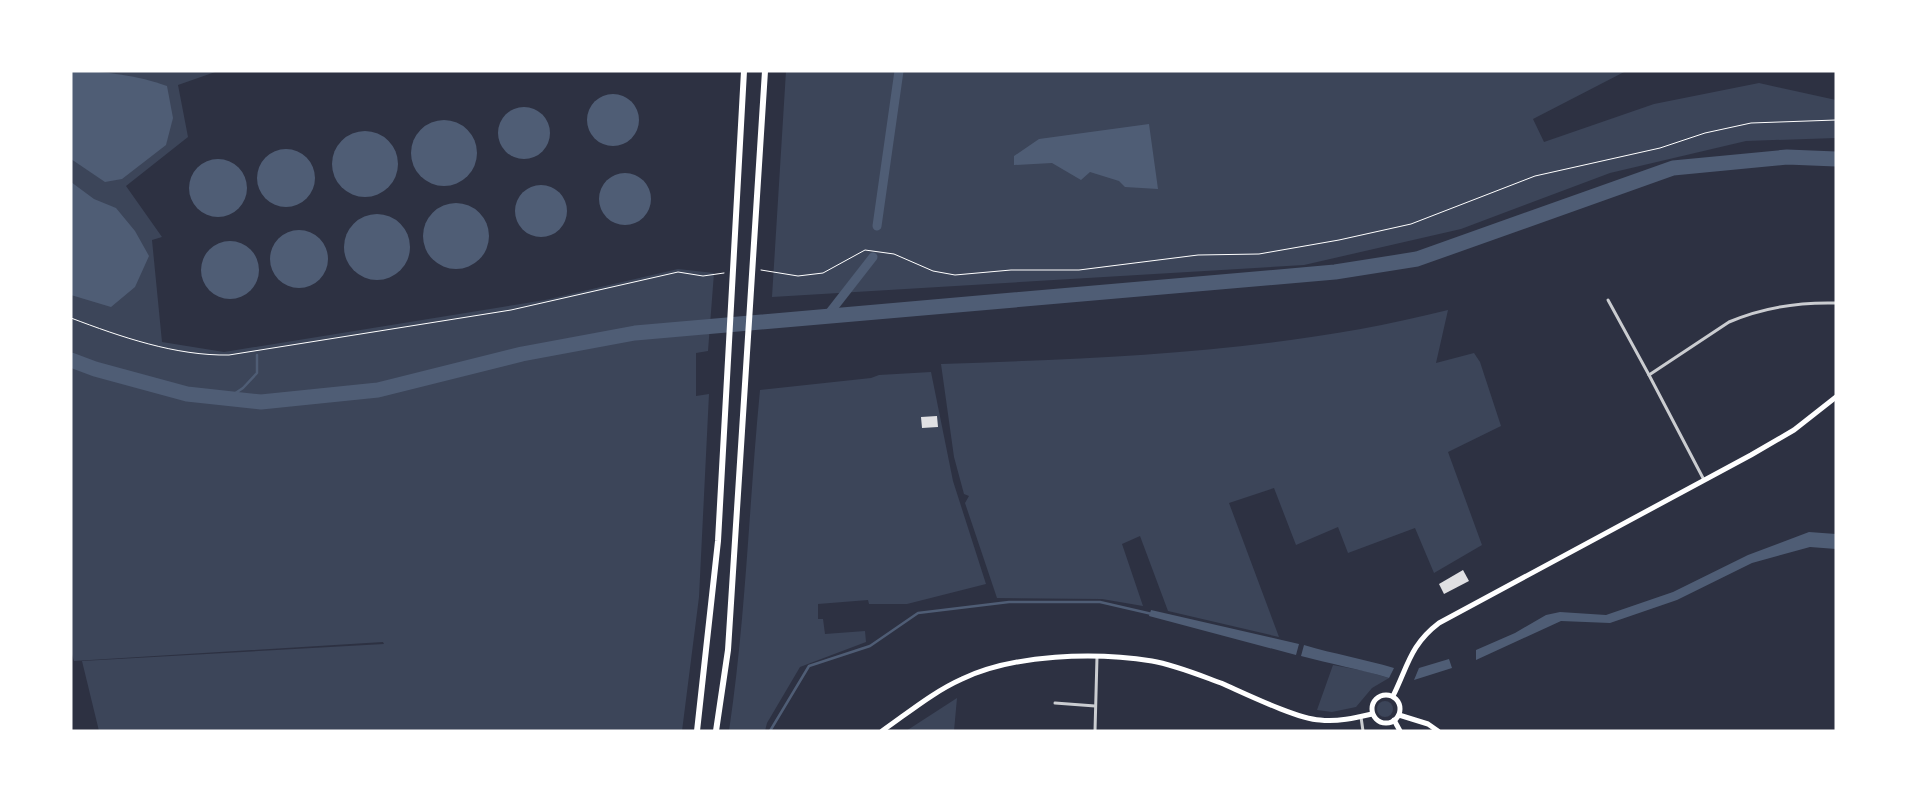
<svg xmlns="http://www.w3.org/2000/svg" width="1907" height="802" font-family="'DejaVu Sans',sans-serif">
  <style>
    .green { fill: #3c4559 }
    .water { fill: #4f5d75 }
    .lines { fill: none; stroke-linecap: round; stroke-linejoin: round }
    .stream { stroke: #4f5d75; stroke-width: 2.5 }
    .canal { stroke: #4f5d75; stroke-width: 9 }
    .river { stroke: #4f5d75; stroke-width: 15 }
    .building { fill: #e0e0e3 }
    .path { stroke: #fff; stroke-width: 1 }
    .minor { stroke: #caccd0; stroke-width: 3 }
    .secondary { stroke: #fff; stroke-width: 5 }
    .motorway { stroke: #fff; stroke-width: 6 }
  </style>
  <rect width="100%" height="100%" fill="#2d3142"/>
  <!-- green -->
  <g class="green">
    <polygon points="71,71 218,71 178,85 188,137 126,186 162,237 152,240 162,342 224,352 545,300 678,269 714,273 708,351 696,353 696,396 709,394 699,597 682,731 99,731 82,661 384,644 383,642 74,661 71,651"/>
    <polygon points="786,71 1626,71 1533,119 1544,142 1654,104 1759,83 1836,100 1836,138 1746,141 1610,173 1461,229 1304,265 772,297"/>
    <path d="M1448,310L1436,363L1474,353L1480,362L1501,426L1448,452L1482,545L1434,573L1415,528L1348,553L1338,527L1296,545L1274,488L1229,503L1279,637L1168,611L1140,536L1122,544L1143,606L1102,599L997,598L965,503L969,496L964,494L954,457L941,364C1111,358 1282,352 1448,310Z"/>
    <path d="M931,372L953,481L986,584L907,604H869L868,600L818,604V619H823L825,634L865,631L866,642L800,667L767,723L765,731H729C746,617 749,503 760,390L871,378L879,375Z"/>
    <polygon points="1333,665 1365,671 1389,678 1372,688 1356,707 1332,712 1317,710"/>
    <polygon points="957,698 954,731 906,731"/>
    <circle cx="1385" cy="709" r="8"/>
  </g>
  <!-- water -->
  <g class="water">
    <path d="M71,71C103,71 137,75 167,86L173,118L166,145L122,179L105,182L71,159Z"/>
    <circle cx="613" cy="120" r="26"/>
    <circle cx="524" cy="133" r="26"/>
    <circle cx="444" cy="153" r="33"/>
    <polygon points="1149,124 1158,189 1125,187 1119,181 1090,172 1081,180 1052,163 1014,165 1014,156 1039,139"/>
    <circle cx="365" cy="164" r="33"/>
    <circle cx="286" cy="178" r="29"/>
    <circle cx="218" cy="188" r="29"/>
    <circle cx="625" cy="199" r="26"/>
    <polygon points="71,182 94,199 116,208 135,231 149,256 135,287 111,307 71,295"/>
    <circle cx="541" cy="211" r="26"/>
    <circle cx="456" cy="236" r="33"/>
    <circle cx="377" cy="247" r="33"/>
    <circle cx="299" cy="259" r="29"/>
    <circle cx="230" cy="270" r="29"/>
    <polygon points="1809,532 1836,534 1836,549 1810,547 1752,563 1677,600 1610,623 1561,621 1476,660 1476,650 1515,633 1546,615 1560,612 1606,615 1673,592 1748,555"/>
    <polygon points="1151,610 1299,644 1296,655 1149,616"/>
    <path d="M1304,645C1334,654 1364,659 1394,668L1389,678C1360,669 1330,664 1301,656Z"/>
    <polygon points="1449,659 1452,668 1414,680 1419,668"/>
  </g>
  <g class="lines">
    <!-- stream -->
    <g class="stream">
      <polyline points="228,398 243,388 257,373 257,355"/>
      <polyline points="770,731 809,666 870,646 918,613 1009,602 1100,602 1152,614"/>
    </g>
    <!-- canal -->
    <g class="canal">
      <polyline points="877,226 899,71"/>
      <polyline points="827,316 873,257"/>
    </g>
    <!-- river -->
    <polyline class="river" points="71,360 95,369 187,394 261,402 378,390 522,354 635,333 1335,272 1417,259 1673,168 1787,157 1836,159"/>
  </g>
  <!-- building -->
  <g class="building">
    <polygon points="937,416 938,427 922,428 921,417"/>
    <polygon points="1463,570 1469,581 1444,594 1439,584"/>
  </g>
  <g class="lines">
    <!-- path -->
    <g class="path">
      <polyline points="761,270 798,276 823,273 865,250 894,254 933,271 955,275 1011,270 1079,270 1198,255 1259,254 1339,240 1411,224 1535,176 1660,148 1705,133 1751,123 1836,120"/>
      <path d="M71,318C121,337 176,356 229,355L511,310L678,272L703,276L724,273"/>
    </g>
    <!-- minor -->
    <g class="minor">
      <polyline points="1608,300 1649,375"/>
      <path d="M1704,480L1649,375L1729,322C1764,307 1798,302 1836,303"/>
      <polyline points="1055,703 1095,706"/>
      <polyline points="1361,717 1363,731"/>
      <polyline points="1095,731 1097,657"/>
    </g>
    <!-- secondary -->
    <g class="secondary">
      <circle cx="1386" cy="709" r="14"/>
      <path d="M1393,696C1408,666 1410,645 1439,623L1751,455L1794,430L1836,397"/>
      <polyline points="1399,715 1428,724 1438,731"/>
      <polyline points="1394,720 1400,731"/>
      <path d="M882,731C908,713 933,692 962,679C1014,654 1095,652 1152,661C1175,665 1199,675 1221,683C1244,693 1297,719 1320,720C1337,722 1355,718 1372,714"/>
    </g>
    <!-- motorway -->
    <g class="motorway">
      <polyline points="697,731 718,541 744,71"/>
      <polyline points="716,731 728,650 765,71"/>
    </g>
  </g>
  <!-- border -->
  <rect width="1907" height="802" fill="none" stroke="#ffffff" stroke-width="145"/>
</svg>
